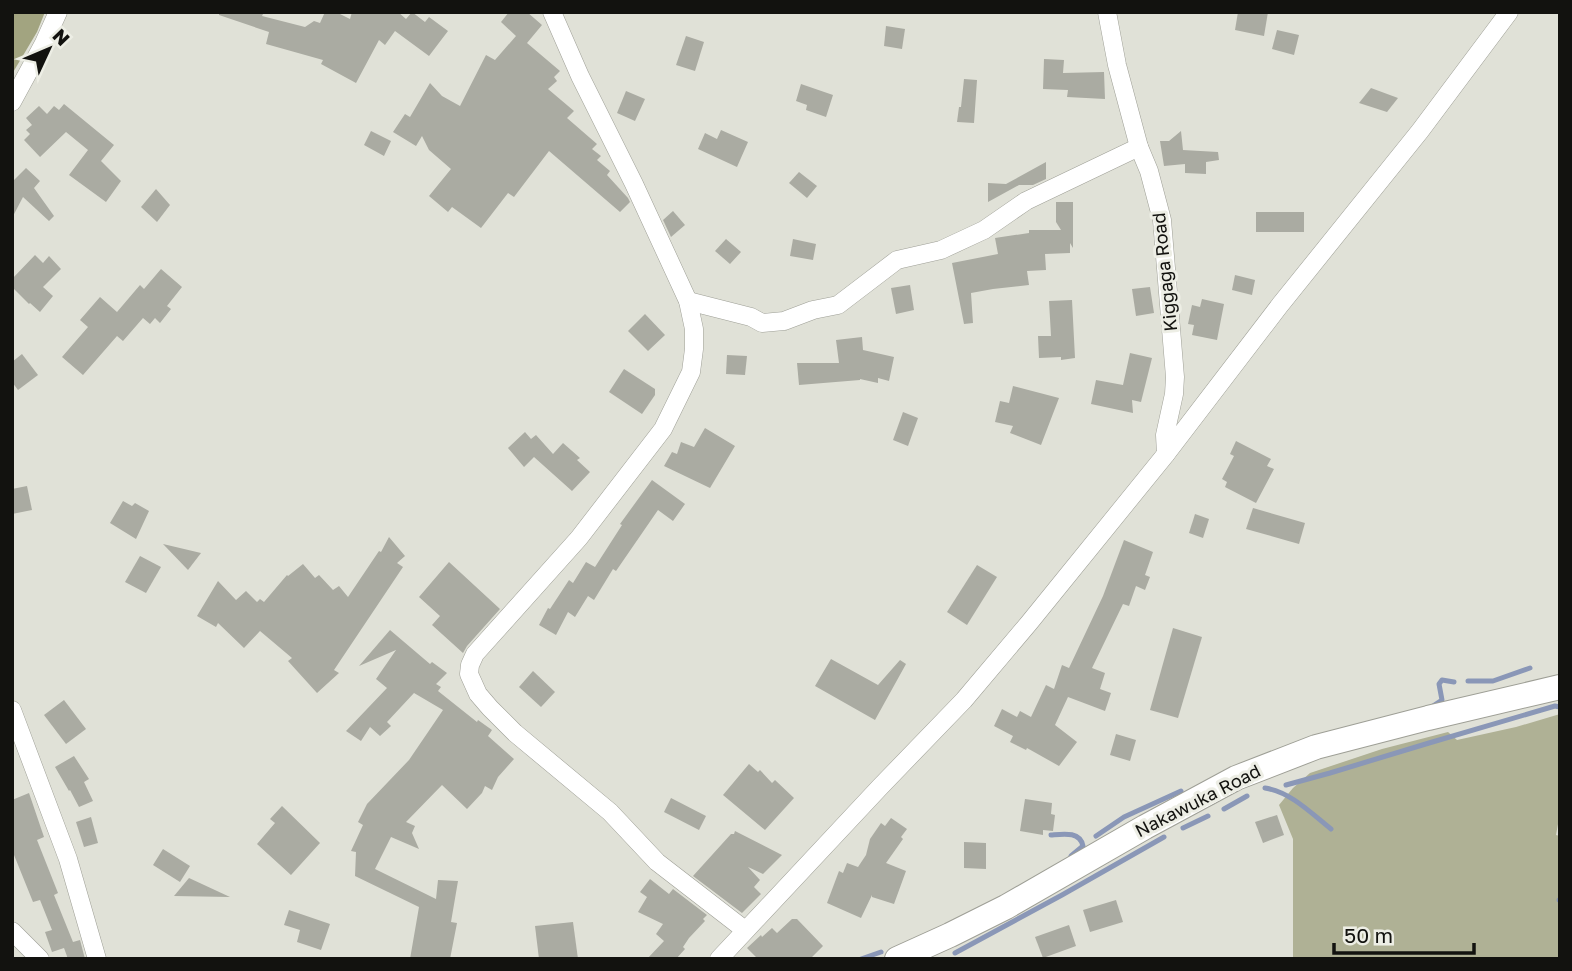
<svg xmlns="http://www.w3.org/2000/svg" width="1572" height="971" font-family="'Golos Text',sans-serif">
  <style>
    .green { fill: #afb195 }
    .forest { fill: #a2a480 }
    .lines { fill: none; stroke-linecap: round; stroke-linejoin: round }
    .stream { stroke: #8a97b7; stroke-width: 5 }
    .building { fill: #aaaba2 }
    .street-casing { stroke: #9e9f96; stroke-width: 19 }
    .secondary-casing { stroke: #9e9f96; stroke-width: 26 }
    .street { stroke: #fff; stroke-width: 18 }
    .secondary { stroke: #fff; stroke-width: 24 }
    .labels { text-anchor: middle; stroke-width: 6; stroke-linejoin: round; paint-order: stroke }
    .street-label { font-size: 18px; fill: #12120f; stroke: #edeee5 }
  </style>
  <rect width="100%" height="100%" fill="#e0e1d7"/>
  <!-- green -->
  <polygon class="green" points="1560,714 1560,813 1556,835 1560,836 1560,959 1293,959 1293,839 1279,805 1293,788 1310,773 1382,749 1448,732 1457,740 1516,727"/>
  <!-- forest -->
  <polygon class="forest" points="12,12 45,12 37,32 12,74"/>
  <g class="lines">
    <!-- stream -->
    <g class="stream">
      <polyline points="1468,681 1493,681 1530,668"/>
      <polyline points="1433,706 1442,700 1439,684 1442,680 1454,682"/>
      <polyline points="1286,785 1330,773 1429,743 1555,706 1560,707"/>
      <path d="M1265,788C1291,792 1312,814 1331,829"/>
      <polyline points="1224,809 1247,796"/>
      <polyline points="1183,828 1208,816"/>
      <path d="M1051,835C1063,834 1080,831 1083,846L1071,856"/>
      <polyline points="1096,836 1124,817 1181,791"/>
      <polyline points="1559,900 1560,900"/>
      <polyline points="955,953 1062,895 1164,837"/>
      <polyline points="861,959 881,952"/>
    </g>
  </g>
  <!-- building -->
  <g class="building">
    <polygon points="219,12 264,12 262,16 305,27 314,21 320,23 325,12 336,12 350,19 352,12 398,12 406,19 412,12 425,22 429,17 448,31 429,56 395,31 385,45 379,40 356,83 321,64 323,60 266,44 269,32 219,15"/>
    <polygon points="509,12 527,12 542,25 527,43 560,71 554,77 557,81 548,89 574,111 567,118 597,144 592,149 601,156 597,160 610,171 607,175 628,198 630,202 620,212 549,151 514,197 508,193 481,228 452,207 448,212 429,196 451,169 429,150 422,136 416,146 393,132 405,114 410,117 430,83 442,96 460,106 486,55 495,60 516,36 501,22"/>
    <polygon points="1238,12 1268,12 1264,36 1235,30"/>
    <polygon points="886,26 905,29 902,49 884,46"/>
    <polygon points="1277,30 1299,35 1294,55 1272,49"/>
    <polygon points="686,36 704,42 695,71 676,65"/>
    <polygon points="1044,59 1064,60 1063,73 1104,72 1105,99 1067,97 1068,90 1043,89"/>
    <polygon points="964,79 977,80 974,123 957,122 959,107 961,107"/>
    <polygon points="801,84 833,95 826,117 806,110 807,105 796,101"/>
    <polygon points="1371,88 1398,98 1387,112 1359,103"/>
    <polygon points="626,91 645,99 635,121 617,113"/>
    <polygon points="64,104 114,145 101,161 121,181 106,202 69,175 88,150 66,132 40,157 24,140 30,134 26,130 32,125 26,118 39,106 47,114 54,106 59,110"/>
    <polygon points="721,130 748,142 737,167 698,149 705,133 717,139"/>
    <polygon points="371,131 391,141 384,156 364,145"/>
    <polygon points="1181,131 1183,150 1218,152 1219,160 1206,162 1206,174 1185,173 1185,164 1164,166 1160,141 1169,141"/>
    <polygon points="1046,162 1046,179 1033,185 1019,185 988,202 988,183 1006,184"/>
    <polygon points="26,168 40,181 34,188 54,216 49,221 23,197 12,218 12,182"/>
    <polygon points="799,172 817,186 807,198 789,183"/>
    <polygon points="156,189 170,205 157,222 141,207"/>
    <polygon points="1056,202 1073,202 1073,248 1070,243 1070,253 1045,254 1046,270 1027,271 1029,285 993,289 971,293 973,323 964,324 952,263 998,254 995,238 1029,233 1029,230 1061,230 1056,222"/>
    <polygon points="673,211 685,225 671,237 663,220"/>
    <rect x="1256" y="212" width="48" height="20"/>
    <polygon points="726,239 741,252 730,264 715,251"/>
    <polygon points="793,239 816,244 813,260 790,256"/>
    <polygon points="35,255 43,263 49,256 61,269 43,287 53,296 40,312 30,303 29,304 12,287 12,279"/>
    <polygon points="161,269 182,287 167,306 171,309 160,323 155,318 150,324 143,318 123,341 117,336 83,375 62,357 88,327 80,320 100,297 117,312 140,285 144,289"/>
    <polygon points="1235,275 1255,280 1252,295 1232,290"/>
    <polygon points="910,285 914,310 896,314 891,288"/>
    <polygon points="1150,287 1154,313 1136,316 1132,289"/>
    <polygon points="1202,299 1224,304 1217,340 1192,335 1194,325 1188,324 1192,305 1200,307"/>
    <polygon points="1072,300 1075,358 1061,360 1061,357 1039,358 1038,336 1051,336 1049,301"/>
    <polygon points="645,314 665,335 648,351 628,331"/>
    <polygon points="862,337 863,350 894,357 889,381 878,378 878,383 860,379 860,380 799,385 797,363 839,363 836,340"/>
    <polygon points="1130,353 1152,358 1141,402 1132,400 1133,413 1091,404 1096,380 1123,385"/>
    <polygon points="22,354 38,375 18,390 12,382 12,362"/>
    <polygon points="727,355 747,356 745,375 726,374"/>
    <polygon points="624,369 655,389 655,395 642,414 609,392"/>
    <polygon points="1013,386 1059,398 1041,445 1010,433 1013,426 995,422 1000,401 1009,403"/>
    <polygon points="903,412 918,418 908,446 893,440"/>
    <polygon points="705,428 735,446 710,488 664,466 672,452 677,454 681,442 694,447"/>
    <polygon points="525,432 531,439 536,435 553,454 563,443 580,458 577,460 590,472 572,491 534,457 524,467 508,448"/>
    <polygon points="1236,441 1271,459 1267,466 1274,469 1256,503 1225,487 1227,482 1222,479 1234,456 1230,454"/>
    <polygon points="652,480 685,504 673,521 658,510 616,571 613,569 594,600 588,596 575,617 568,612 556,635 539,625 548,608 550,609 569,580 573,583 586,562 595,567 622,525 620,524"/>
    <polygon points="27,486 32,510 12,514 12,489"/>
    <polygon points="123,501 132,506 135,503 149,511 136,539 110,523"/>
    <polygon points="1253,508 1305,523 1299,544 1246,529"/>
    <polygon points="1195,514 1209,519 1203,538 1189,533"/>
    <polygon points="389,537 405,556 397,563 403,567 334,670 339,673 317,693 288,661 292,658 260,631 244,648 218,623 216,627 197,616 218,581 236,600 246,591 257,602 260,599 264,602 287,575 288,576 303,564 315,578 319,575 333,590 339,586 348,597 379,551 381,552"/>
    <polygon points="1124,540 1153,552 1145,575 1150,577 1145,590 1136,586 1129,606 1123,604 1092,668 1105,673 1100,689 1111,693 1105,711 1068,697 1055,725 1077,742 1059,766 1027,748 1026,750 1010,742 1013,736 994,726 1002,709 1017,717 1020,711 1031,717 1046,685 1054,689 1062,665 1069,668 1103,596"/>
    <polygon points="163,544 201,553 188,570"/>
    <polygon points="140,556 161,567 146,593 125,582"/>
    <polygon points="449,562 500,609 467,646 463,653 432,625 440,616 419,597"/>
    <polygon points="977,565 997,577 967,625 947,612"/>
    <polygon points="1173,628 1202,637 1178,718 1150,710"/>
    <polygon points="390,630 430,664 432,662 447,673 436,684 441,687 438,691 477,722 478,720 492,730 488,736 514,759 498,777 492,790 485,786 482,793 467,809 442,785 406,822 415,826 412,833 419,849 391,837 375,869 436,899 438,880 458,881 451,922 457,923 450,959 410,959 419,907 355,876 356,852 351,851 363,825 358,822 367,804 409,760 443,710 414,693 387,722 391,726 380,736 370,727 361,741 346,731 387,688 376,679 396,650 359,666"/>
    <polygon points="831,659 878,685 900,660 906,664 875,720 815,686"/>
    <polygon points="533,671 555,692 541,707 519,687"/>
    <polygon points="64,700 86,729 66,744 44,715"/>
    <polygon points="1116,734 1136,740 1130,761 1110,755"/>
    <polygon points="74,756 89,779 84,782 93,801 79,807 70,790 69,791 55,767"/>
    <polygon points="749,764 758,772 760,770 772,783 775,780 794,798 765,830 723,795"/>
    <polygon points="29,793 44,837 37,840 58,893 54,895 73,942 80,940 85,959 68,959 64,948 52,952 45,932 52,930 40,900 33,902 12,850 12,800"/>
    <polygon points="671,798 706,816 699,830 664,812"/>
    <polygon points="1025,799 1052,803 1051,814 1055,815 1053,831 1043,830 1043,835 1020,831"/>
    <polygon points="282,806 320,843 291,875 257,844 275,823 270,819"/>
    <polygon points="1277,815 1284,835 1263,843 1255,822"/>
    <polygon points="91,817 98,843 84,847 76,822"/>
    <polygon points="891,818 907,829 901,837 903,839 886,863 906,871 894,904 872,897 872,895 861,918 827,903 839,871 843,873 847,863 858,867 866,855 870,839 881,823 885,826"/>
    <polygon points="735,831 782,855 763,874 748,867 760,880 754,887 761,894 742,913 693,876 731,834 734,834"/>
    <polygon points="964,842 986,843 986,869 964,868"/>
    <polygon points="163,849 190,866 180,882 153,865"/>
    <polygon points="189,878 230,897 174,896"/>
    <polygon points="650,879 669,894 673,889 707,915 703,919 705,921 689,938 683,947 685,949 676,959 647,959 664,941 656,934 663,924 638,912 647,897 640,892"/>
    <polygon points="1116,900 1123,922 1090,932 1083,910"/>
    <polygon points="289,910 330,924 321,950 297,942 300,930 284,925"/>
    <polygon points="792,919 797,919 823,946 810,959 758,959 747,948 761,935 762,937 772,928 777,933"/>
    <polygon points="573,922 578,959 539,959 535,926"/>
    <polygon points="1069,925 1076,946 1043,958 1035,937"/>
  </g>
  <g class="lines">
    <defs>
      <g id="street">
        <polyline points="552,12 580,76 634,184 688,301 694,329 694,349 691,372 663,429 579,538 475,654 470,665 469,674 478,694 490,708 515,733 610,812 657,862 745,930"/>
        <polyline points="1107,12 1117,65 1139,147 1149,171 1162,220 1175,377 1174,394 1165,435 1166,454"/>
        <polyline points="12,102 44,43 58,12"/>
        <polyline points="688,301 751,317 762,323 784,321 813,310 838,305 897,260 941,250 984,230 1026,201 1139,147"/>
        <polyline points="12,710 68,859 97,959"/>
        <polyline points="12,931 40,959"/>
        <polyline points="719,959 880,787 964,700 1029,623 1166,454 1280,305 1420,131 1509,12"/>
      </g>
      <polyline id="secondary" points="897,959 950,935 1006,907 1145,827 1236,778 1316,747 1428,718 1560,687"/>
    </defs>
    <!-- street casing -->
    <use href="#street" class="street-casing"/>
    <!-- secondary casing -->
    <use href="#secondary" class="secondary-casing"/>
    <!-- street -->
    <use href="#street" class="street"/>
    <!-- secondary -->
    <use href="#secondary" class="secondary"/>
  </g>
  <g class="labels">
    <!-- street labels -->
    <g class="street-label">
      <text transform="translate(1165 272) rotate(-96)" y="6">Kiggaga Road</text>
      <text transform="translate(1198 801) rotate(-27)" y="6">Nakawuka Road</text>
    </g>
  </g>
  <!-- border -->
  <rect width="1572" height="971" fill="none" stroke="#12120f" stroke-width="28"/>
  <!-- north arrow -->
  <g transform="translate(49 49) rotate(46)" stroke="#edeee5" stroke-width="5" paint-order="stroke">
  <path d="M0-5L12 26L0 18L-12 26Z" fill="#12120f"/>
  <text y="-10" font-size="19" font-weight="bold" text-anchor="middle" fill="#12120f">N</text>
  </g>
  <!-- scale -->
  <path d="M1334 943v10h140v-10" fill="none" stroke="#12120f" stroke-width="3.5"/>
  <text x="1344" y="943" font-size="21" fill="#12120f" stroke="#edeee5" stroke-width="5" paint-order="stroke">50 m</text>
</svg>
